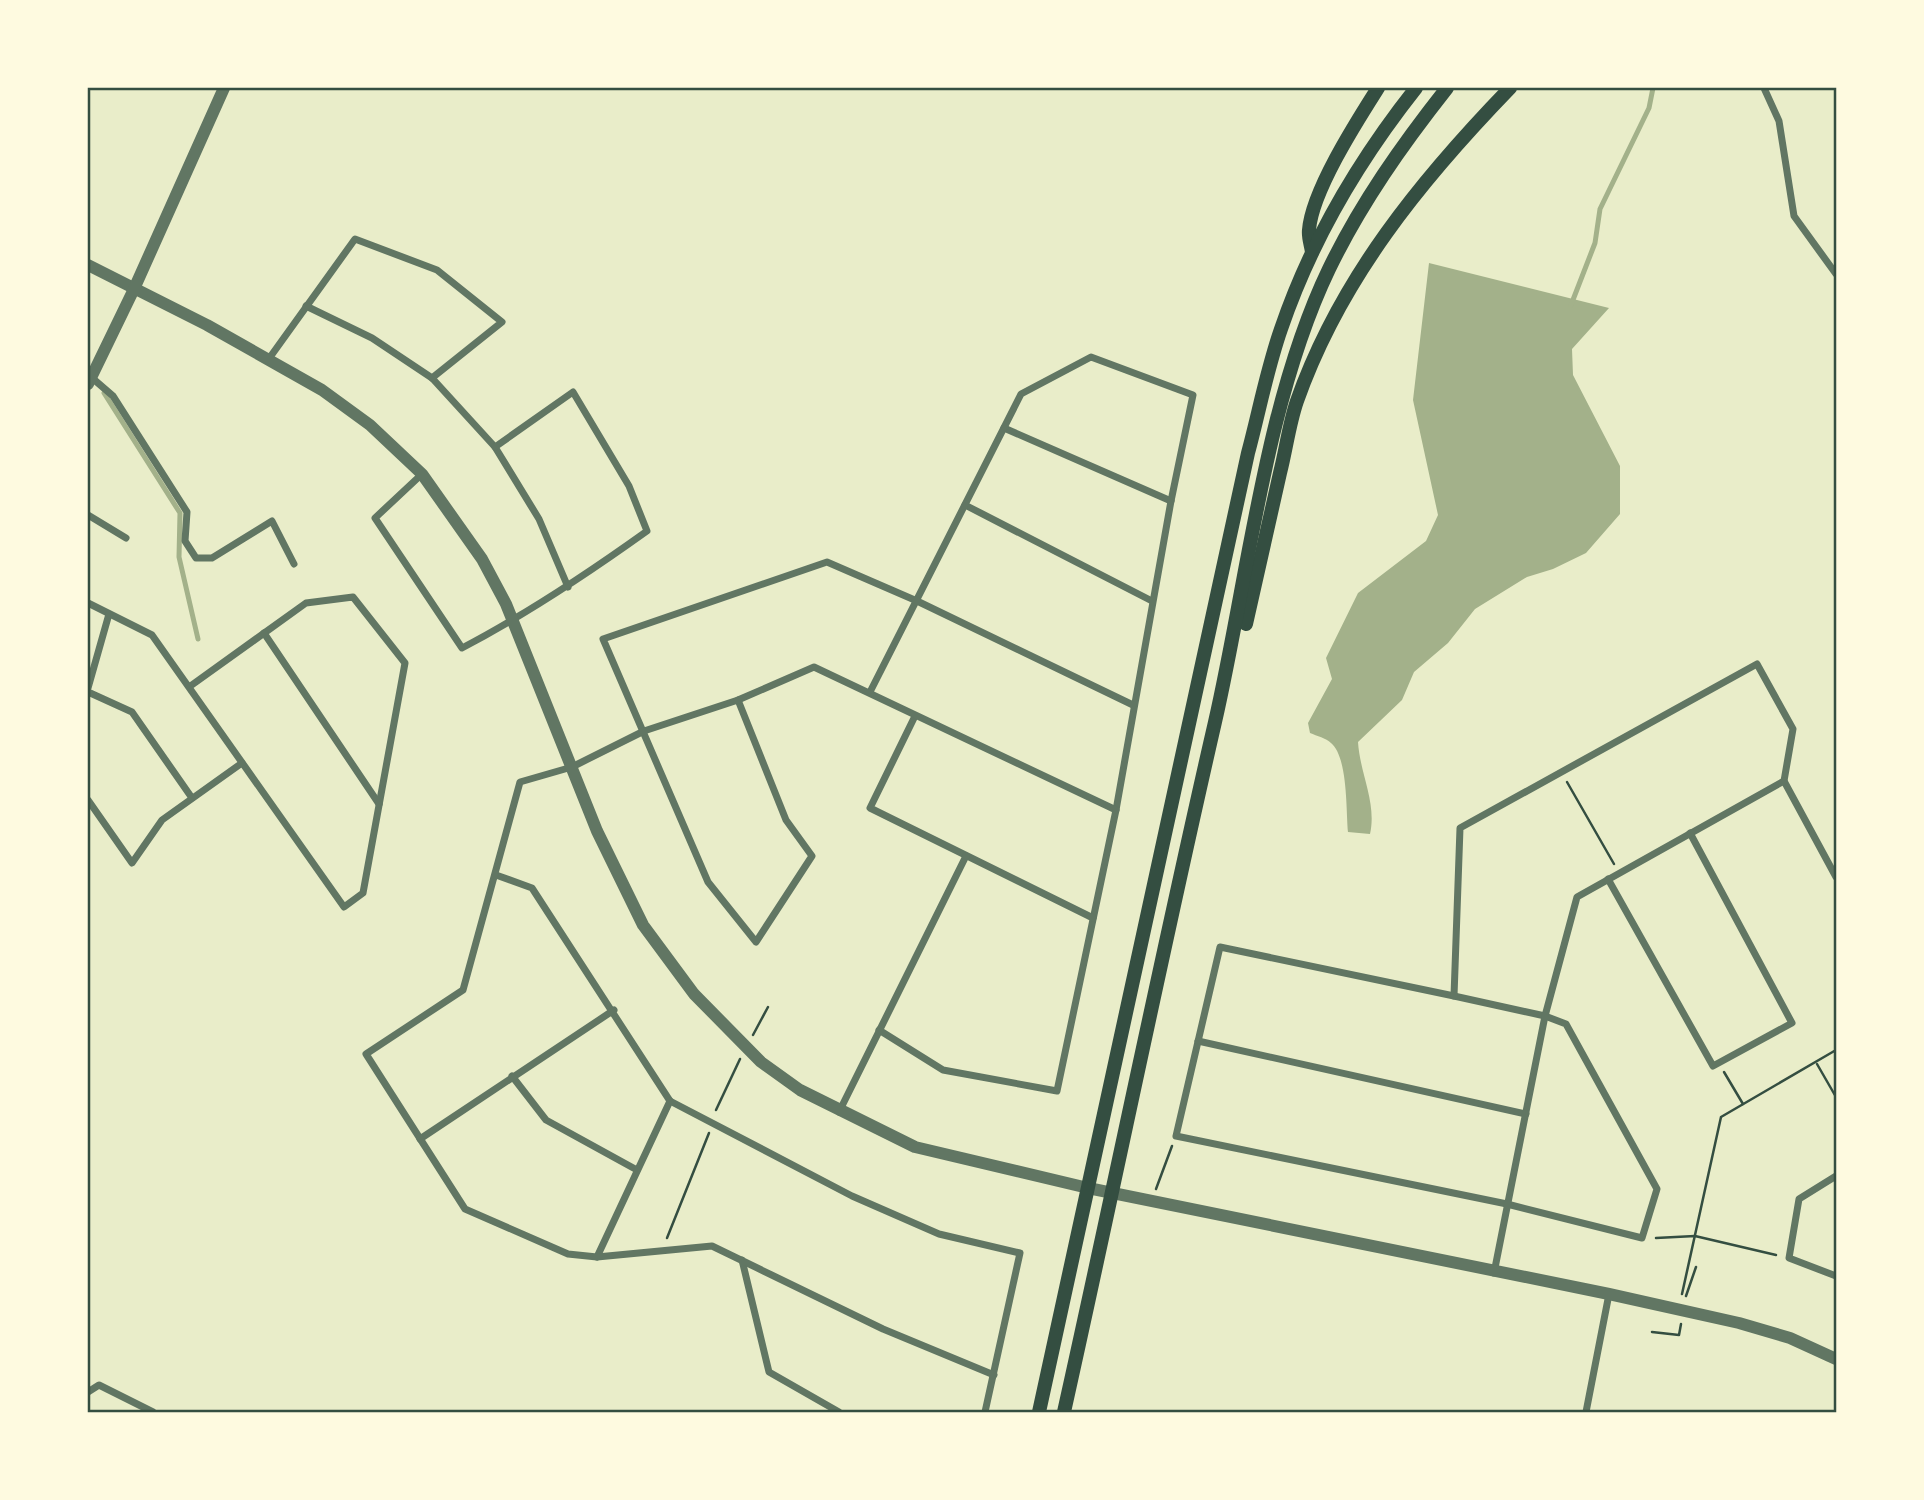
<svg xmlns="http://www.w3.org/2000/svg" width="1924" height="1500" font-family="Raleway,sans-serif">
  <style>
    .water { fill: #a3b18a }
    .lines { fill: none; stroke-linecap: round; stroke-linejoin: round }
    .stream { stroke: #a3b18a; stroke-width: 5 }
    .path { stroke: #344e41; stroke-width: 2.5 }
    .minor { stroke: #617663; stroke-width: 7 }
    .tertiary { stroke: #617663; stroke-width: 12 }
    .primary { stroke: #344e41; stroke-width: 14 }
    .neatline { fill: none; stroke: #344e41; stroke-width: 2.5 }
  </style>
  <rect width="100%" height="100%" fill="#e9edc9"/>
  <!-- water -->
  <path class="water" d="M1429,263L1609,308L1572,349L1573,375L1620,466V514L1586,553L1553,569L1527,577L1475,609L1448,643L1414,672L1402,700L1358,742C1360,774 1377,803 1370,834L1348,832C1346,811 1348,757 1331,743C1326,738 1317,736 1310,733L1308,723L1332,679L1326,658L1358,593L1426,541L1438,515L1413,400Z"/>
  <g class="lines">
    <!-- stream -->
    <g class="stream">
      <polyline points="1571,305 1595,243 1600,209 1649,108 1653,88"/>
      <polyline points="104,393 180,513 179,557 198,639"/>
    </g>
    <!-- path -->
    <g class="path">
      <polyline points="1567,782 1614,864"/>
      <polyline points="753,1035 768,1007"/>
      <polyline points="1817,1064 1836,1097"/>
      <polyline points="1724,1072 1743,1104"/>
      <polyline points="716,1110 740,1059"/>
      <polyline points="1156,1189 1172,1146"/>
      <polyline points="667,1238 709,1133"/>
      <polyline points="1656,1238 1695,1236 1776,1255"/>
      <polyline points="1682,1294 1721,1117 1836,1050"/>
      <polyline points="1686,1296 1696,1267"/>
      <polyline points="1652,1332 1679,1335 1681,1324"/>
    </g>
    <!-- minor -->
    <g class="minor">
      <polyline points="1764,88 1779,121 1794,216 1836,274"/>
      <polyline points="306,306 372,338 432,378 495,447 539,519 568,587"/>
      <polyline points="268,360 355,239 437,270 502,322 432,378"/>
      <polyline points="91,377 113,396 187,512 185,541 196,558 212,558 272,521 294,564"/>
      <polyline points="1004,428 1171,501"/>
      <path d="M422,474L375,518L462,648C527,614 587,574 647,531L629,486L573,392L495,447"/>
      <polyline points="965,505 1152,601"/>
      <polyline points="88,515 126,538"/>
      <polyline points="88,603 152,635 344,907 363,893 405,663 353,597 306,603 189,687"/>
      <polyline points="264,633 379,804"/>
      <polyline points="88,688 109,614"/>
      <polyline points="88,692 132,712 192,798"/>
      <polyline points="870,692 1021,394 1091,357 1193,395 1171,501 1116,810 1057,1091 943,1070 879,1030"/>
      <polyline points="738,700 786,820 812,856 756,942 708,882 603,639 827,562 917,601 1133,705"/>
      <polyline points="915,716 870,808 1093,918"/>
      <polyline points="88,800 132,863 162,820 242,763"/>
      <polyline points="496,875 532,888 670,1101 852,1196 939,1234 1020,1253 985,1412"/>
      <polyline points="1608,879 1713,1066 1792,1023 1690,833"/>
      <polygon points="1220,947 1454,996 1545,1016 1566,1024 1657,1189 1642,1238 1507,1204 1176,1136"/>
      <polyline points="1454,996 1460,828 1757,664 1793,729 1784,781 1836,877"/>
      <polyline points="1198,1041 1526,1114"/>
      <polyline points="512,1076 546,1120 637,1170"/>
      <polyline points="839,1112 966,856"/>
      <polyline points="420,1139 614,1010"/>
      <polyline points="1836,1176 1799,1199 1789,1258 1836,1276"/>
      <polyline points="597,1257 670,1101"/>
      <polyline points="742,1260 769,1372 839,1412"/>
      <polyline points="1494,1273 1545,1016 1577,897 1784,781"/>
      <polyline points="994,1375 883,1329 712,1246 597,1257 568,1254 465,1209 366,1054 463,990 520,782 572,767 644,731 738,700 814,667 1116,810"/>
      <polyline points="88,1392 99,1385 153,1412"/>
      <polyline points="1586,1412 1609,1294"/>
    </g>
    <!-- tertiary -->
    <g class="tertiary">
      <polyline points="88,265 207,325 322,390 370,425 422,474 482,559 506,604 597,831 643,925 694,994 761,1062 800,1090 915,1147 1088,1188 1609,1294 1739,1323 1790,1338 1836,1359"/>
      <polyline points="88,384 134,289 224,88"/>
    </g>
    <!-- primary -->
    <g class="primary">
      <path d="M1312,252C1311,245 1308,237 1309,230C1312,191 1357,121 1378,88"/>
      <path d="M1246,624C1257,574 1269,524 1280,473C1286,450 1289,424 1297,401C1340,279 1421,180 1510,88"/>
      <path d="M1039,1412L1248,453C1259,412 1267,369 1281,329C1311,241 1359,160 1416,88"/>
      <path d="M1064,1412C1115,1183 1162,952 1215,722C1248,578 1265,402 1329,269C1361,203 1402,145 1447,88"/>
    </g>
  </g>
  <!-- border -->
  <rect width="1924" height="1500" fill="none" stroke="#fefae0" stroke-width="178"/>
  <rect x="89" y="89" width="1746" height="1322" class="neatline"/>
</svg>
